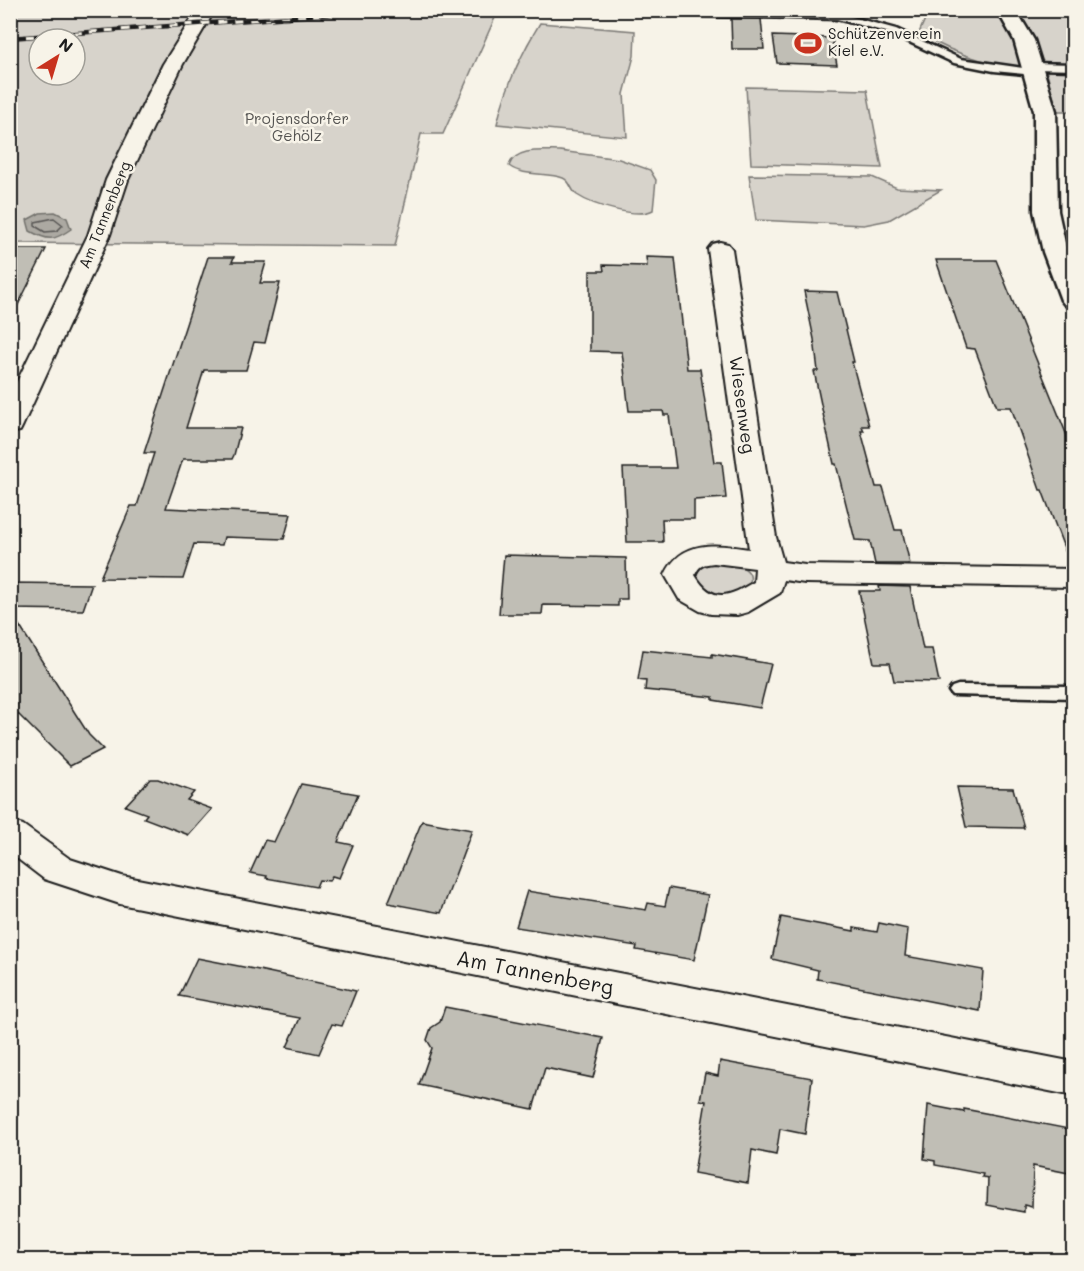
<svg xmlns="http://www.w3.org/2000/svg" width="1084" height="1271" font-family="Mali,sans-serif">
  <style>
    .green { fill: #d7d3cb; stroke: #7a7874; stroke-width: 1.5; fill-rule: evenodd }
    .water { fill: #aca9a2; stroke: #72716c; stroke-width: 1.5 }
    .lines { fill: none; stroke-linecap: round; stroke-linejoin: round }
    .shore { stroke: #565452; stroke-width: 1.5 }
    .building { fill: #c0beb5; stroke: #1c1c1c; stroke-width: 1.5 }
    .lane-casing { stroke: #1c1c1c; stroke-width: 5 }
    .street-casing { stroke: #1c1c1c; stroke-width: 4 }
    .secondary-casing { stroke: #1c1c1c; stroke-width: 5 }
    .lane { fill: #f7f3e8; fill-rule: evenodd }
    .street { fill: #f7f3e8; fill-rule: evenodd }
    .secondary { fill: #f7f3e8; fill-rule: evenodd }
    .rail-casing { stroke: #1c1c1c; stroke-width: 4.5 }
    .rail { stroke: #f7f3e8; stroke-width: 3; stroke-dasharray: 8; stroke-linecap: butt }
    .labels { text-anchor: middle; stroke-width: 5; stroke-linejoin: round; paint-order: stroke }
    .far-poi-label { font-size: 15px; fill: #1c1c1c; stroke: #f7f3e8; text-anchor: start }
    .far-park-label { font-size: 15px; fill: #545351; stroke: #f7f3e8 }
    .far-street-label { font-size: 15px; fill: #1c1c1c; stroke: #f7f3e8 }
    .street-label { font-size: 18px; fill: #1c1c1c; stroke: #f7f3e8 }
    .near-street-label { font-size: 21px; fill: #1c1c1c; stroke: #f7f3e8 }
  </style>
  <rect width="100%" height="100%" fill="#f7f3e8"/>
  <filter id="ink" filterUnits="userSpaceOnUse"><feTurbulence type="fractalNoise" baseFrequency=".0167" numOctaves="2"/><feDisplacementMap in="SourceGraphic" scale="12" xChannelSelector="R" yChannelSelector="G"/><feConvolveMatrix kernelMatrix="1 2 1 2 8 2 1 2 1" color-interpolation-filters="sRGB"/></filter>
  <g filter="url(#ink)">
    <!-- green -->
    <g class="green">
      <path d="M11,11H498L443,134H421L395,246L11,243ZM39,39H75V75H39Z"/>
      <path d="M871,11H1073V111H1057L1046,70C999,67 959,58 919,33L925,19L916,14Z"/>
      <path d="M540,23L635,31L634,56L624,94L627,137L497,124C505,89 521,54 540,23Z"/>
      <polygon points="746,87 867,90 882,168 751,164"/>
      <path d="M560,151L619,159L650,170L656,180L653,210C637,219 592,205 577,195C570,190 572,182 563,178C546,172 524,177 509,166C515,147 544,151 560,151Z"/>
      <polygon points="749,175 872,177 897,188 941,190 889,220 864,225 756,220"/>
      <path d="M710,563C724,564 758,562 749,586C726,598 716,599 697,580C696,570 701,566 710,563Z"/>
    </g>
    <!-- water -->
    <path class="water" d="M55,212L67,218L71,229C54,241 48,241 30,231L27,220L40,213Z"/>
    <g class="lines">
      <!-- shore -->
      <polygon class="shore" points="54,218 63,225 57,231 45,232 35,226 35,222"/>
    </g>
    <!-- building -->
    <g class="building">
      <polygon points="731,19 761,19 764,49 732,49"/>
      <polygon points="773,36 832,38 837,65 777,63"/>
      <polygon points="10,249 46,249 10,321"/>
      <polygon points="208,257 234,257 232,262 266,262 260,283 280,283 265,343 254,342 246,370 204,370 186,428 241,428 234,455 232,459 183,459 166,508 291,514 284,539 224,537 222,545 194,544 183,579 100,578 131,506 137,506 154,453 144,453"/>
      <polygon points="646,257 675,258 687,369 700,369 714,462 722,462 726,498 694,500 694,519 662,519 663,542 627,542 623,468 676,468 669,415 664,415 663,411 629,411 622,352 590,351 590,271 604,271 603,265 647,266"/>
      <polygon points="936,260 996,260 1074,453 1074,565 1071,566 1042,490 1040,490 1011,407 997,407 975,349 966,348"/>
      <polygon points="804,291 837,292 854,362 852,362 869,426 862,426 864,431 861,431 876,487 883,487 895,530 902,530 910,564 875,564 870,541 855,540 836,464 834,464 822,409 814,371 818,371 814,339"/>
      <polygon points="504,555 626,558 627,599 618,599 618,606 543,605 542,614 499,614"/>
      <polygon points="10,583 92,584 83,610 10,609"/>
      <polygon points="879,586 910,587 923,649 932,649 939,682 894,681 890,663 874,663 859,591 880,591"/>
      <polygon points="10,611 89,735 103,749 70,766 10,706"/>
      <polygon points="643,650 712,657 712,654 771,664 760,708 713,700 713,697 645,690 646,681 638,680"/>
      <polygon points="150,779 158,779 194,792 187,800 212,809 189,835 144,818 147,814 125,806"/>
      <polygon points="301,784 358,794 338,842 353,845 339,878 332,876 329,881 319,880 316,887 266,878 267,876 250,873 265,840 274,842"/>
      <polygon points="957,787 1013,788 1024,828 966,827"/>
      <polygon points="422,821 472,830 441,913 388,903"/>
      <polygon points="669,888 708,895 694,960 636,950 637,946 516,927 527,891 646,910 648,903 665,906"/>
      <polygon points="781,917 854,931 854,928 877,932 879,923 908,929 905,956 983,970 980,1011 817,979 818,970 772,959"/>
      <polygon points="197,958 259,970 356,991 342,1026 332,1024 319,1054 287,1047 300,1018 179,996"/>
      <polygon points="445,1007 603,1038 593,1078 545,1068 533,1109 419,1085 432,1048 427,1040 431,1028 440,1022"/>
      <polygon points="720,1061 812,1078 805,1134 780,1129 776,1155 752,1150 748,1183 694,1173 706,1101 700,1100 705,1073 718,1076"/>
      <polygon points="928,1105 964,1112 964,1109 1074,1130 1074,1174 1033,1166 1032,1207 1024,1205 1024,1212 987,1205 988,1178 982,1177 983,1174 935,1165 935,1161 924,1159"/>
    </g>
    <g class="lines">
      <defs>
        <g id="lane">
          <polygon points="663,10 837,13 896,29 961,59 1030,69 1027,66 1032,63 1074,64 1074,70 1034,69 1039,72 1034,75 994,71 954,63 890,33 837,19 667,15 664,14"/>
          <polygon points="958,685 1074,686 1074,698 952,695 949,691 952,687"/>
        </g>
        <g id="street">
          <polygon points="197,10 215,10 183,64 128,180 110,235 23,425 20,431 10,433 10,396 88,235 106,180 163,64"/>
          <path d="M720,242L728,244L732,249L776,537L783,562L805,565L1074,569V587L805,583L784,580L780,593L748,612L737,615L711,614L700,611L679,599L665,575C681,539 716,544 749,549L708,249L712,244ZM714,563L755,568L754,582C730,596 713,605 695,575C699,565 704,564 714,563Z"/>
          <polygon points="10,821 23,825 70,859 122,876 1074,1062 1074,1096 120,904 44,879 10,853"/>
        </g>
        <polygon id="secondary" points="997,10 1016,10 1034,40 1056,111 1058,211 1067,252 1074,268 1074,308 1065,305 1061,300 1043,252 1034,211 1034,111 1014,40"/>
      </defs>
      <!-- lane casing -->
      <use href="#lane" class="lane-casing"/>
      <!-- street casing -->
      <use href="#street" class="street-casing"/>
      <!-- secondary casing -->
      <use href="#secondary" class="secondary-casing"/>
      <!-- lane -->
      <use href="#lane" class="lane"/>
      <!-- street -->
      <use href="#street" class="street"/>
      <!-- secondary -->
      <use href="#secondary" class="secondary"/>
      <defs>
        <polyline id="rail" points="10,38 384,10"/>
      </defs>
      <!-- rail casing -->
      <use href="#rail" class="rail-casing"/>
      <!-- rail -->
      <use href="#rail" class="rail"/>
    </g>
  </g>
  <!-- icons -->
  <defs>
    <symbol id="stadium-bare" viewBox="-9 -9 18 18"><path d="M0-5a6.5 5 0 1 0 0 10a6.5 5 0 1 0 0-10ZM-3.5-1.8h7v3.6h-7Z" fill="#c8321e" stroke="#f7f3e8" stroke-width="2.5" paint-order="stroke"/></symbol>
  </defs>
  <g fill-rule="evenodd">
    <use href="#stadium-bare" x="789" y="24" width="38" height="38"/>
  </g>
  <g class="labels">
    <!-- far-poi labels -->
    <g class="far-poi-label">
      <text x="828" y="39">Schützenverein<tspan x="828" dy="17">Kiel e.V.</tspan></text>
    </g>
    <!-- far-park labels -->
    <g class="far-park-label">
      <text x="297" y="124">Projensdorfer<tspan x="297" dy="17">Gehölz</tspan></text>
    </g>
    <!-- far-street labels -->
    <g class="far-street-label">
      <text transform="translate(105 215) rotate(-68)" y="5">Am Tannenberg</text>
    </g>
    <!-- street labels -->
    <g class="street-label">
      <text transform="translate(742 405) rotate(82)" y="6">Wiesenweg</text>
    </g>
    <!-- near-street labels -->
    <g class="near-street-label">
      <text transform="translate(535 973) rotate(11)" y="7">Am Tannenberg</text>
    </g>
  </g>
  <!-- margin -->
  <rect width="1084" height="1271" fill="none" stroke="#f7f3e8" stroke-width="36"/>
  <rect x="18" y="18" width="1048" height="1235" fill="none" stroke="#1c1c1c" stroke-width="2" filter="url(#ink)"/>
  <!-- north arrow -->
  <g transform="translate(57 57) rotate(37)"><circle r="28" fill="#f7f3e8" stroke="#9f9d96" stroke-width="1.5"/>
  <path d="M0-4.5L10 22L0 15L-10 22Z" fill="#c8321e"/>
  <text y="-9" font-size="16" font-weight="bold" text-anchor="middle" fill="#1c1c1c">N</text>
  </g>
</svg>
